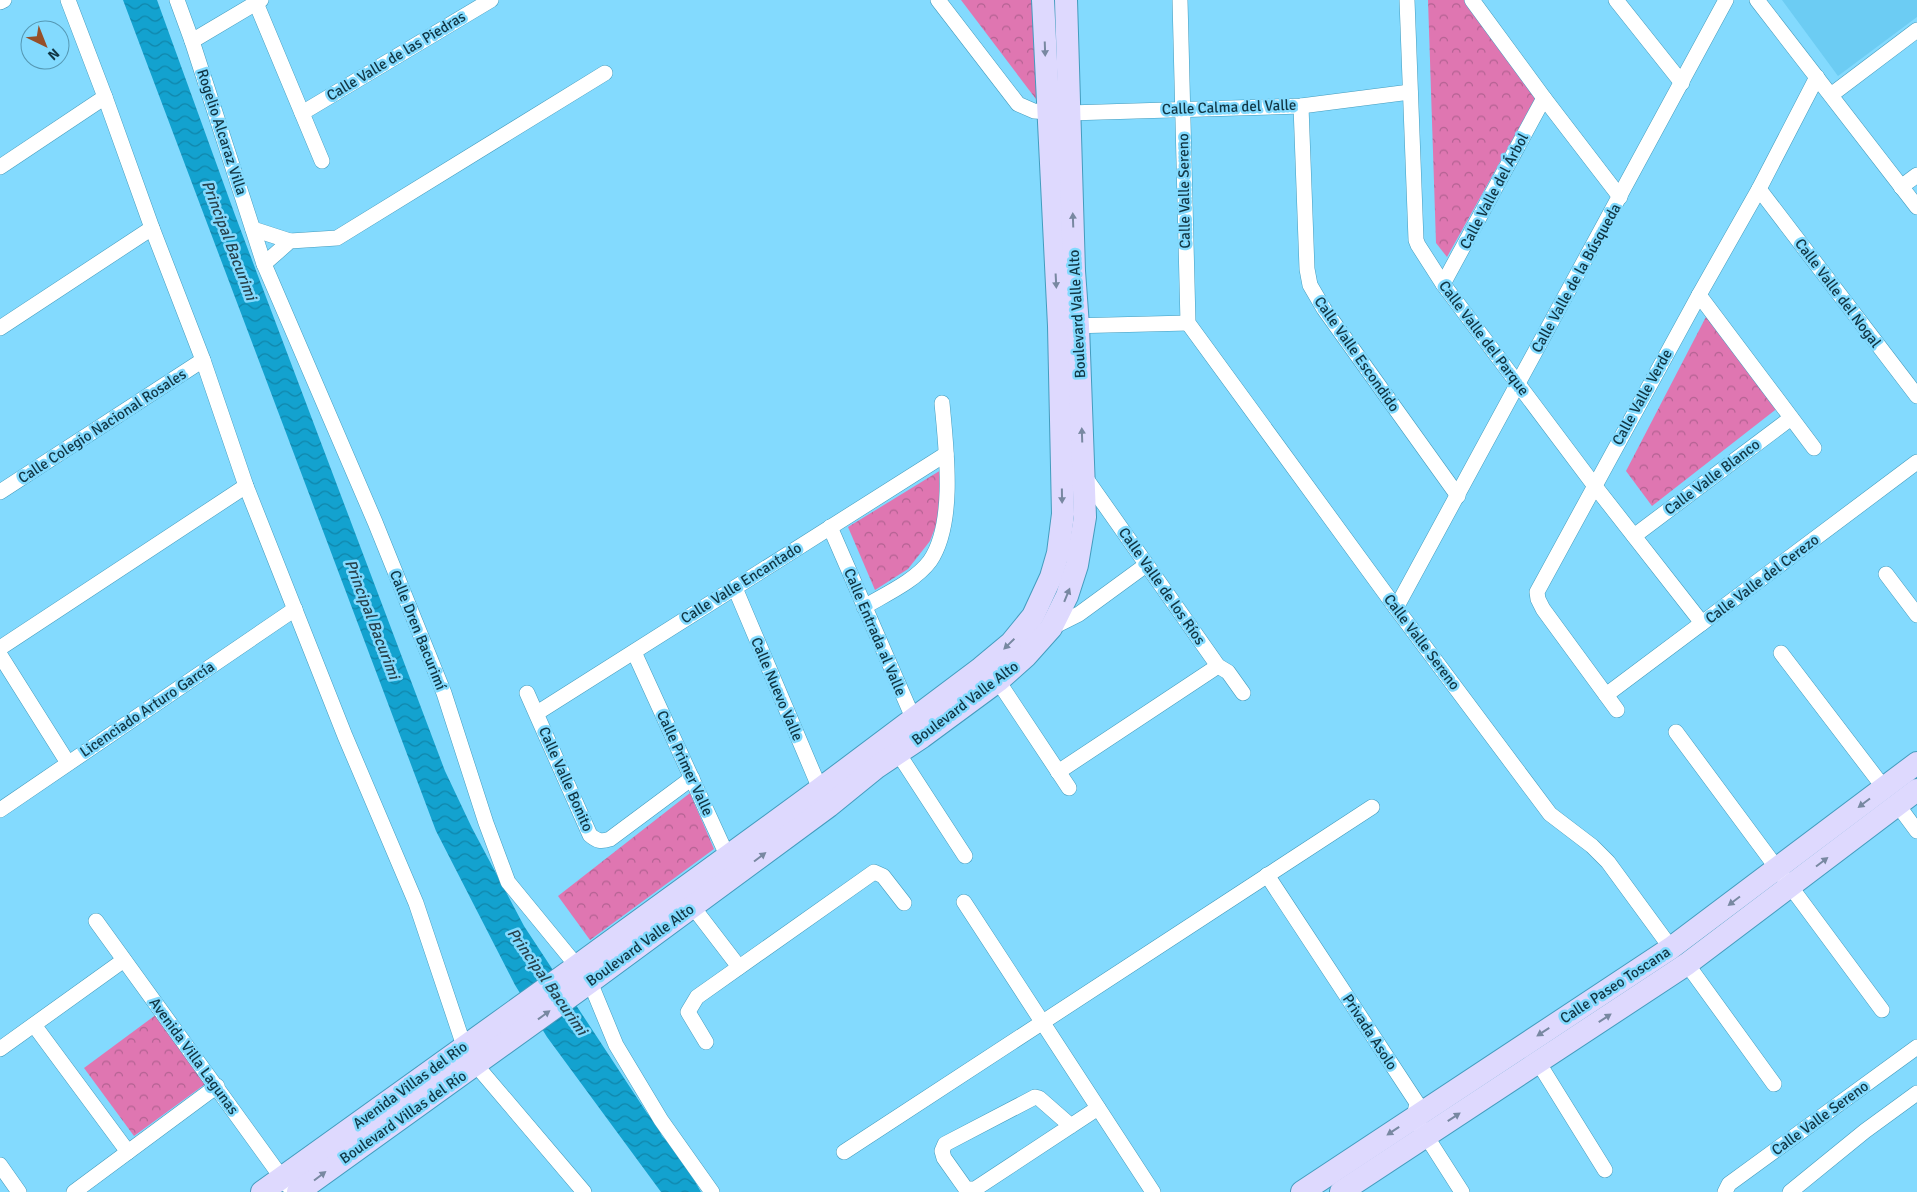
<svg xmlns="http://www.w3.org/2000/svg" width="1917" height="1192" font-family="Signika,sans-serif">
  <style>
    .built { fill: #6cccf3 }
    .park { fill: url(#park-crowns) }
    .water { fill: url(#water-waves) }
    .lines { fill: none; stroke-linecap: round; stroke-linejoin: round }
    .street-casing { stroke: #439cbe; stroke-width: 16 }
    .secondary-casing { stroke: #439cbe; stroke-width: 24 }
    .street { stroke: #fff; stroke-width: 15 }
    .secondary { stroke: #ded9fe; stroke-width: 22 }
    .oneway { fill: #7888a1 }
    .labels { text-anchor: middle; stroke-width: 5; stroke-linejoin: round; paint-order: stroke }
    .street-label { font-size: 15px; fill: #113644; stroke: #83dafe }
    .water-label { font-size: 16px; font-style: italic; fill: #28424d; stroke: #83dafe }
  </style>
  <defs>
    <pattern id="park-crowns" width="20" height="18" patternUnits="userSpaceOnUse" patternTransform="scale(1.25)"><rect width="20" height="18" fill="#df76b1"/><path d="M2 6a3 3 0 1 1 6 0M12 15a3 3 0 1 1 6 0" fill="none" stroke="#b36292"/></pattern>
    <pattern id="water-waves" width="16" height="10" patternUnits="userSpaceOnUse" patternTransform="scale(1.25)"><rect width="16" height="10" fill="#13a2cf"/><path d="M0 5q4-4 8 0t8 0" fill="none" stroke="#1085aa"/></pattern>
  </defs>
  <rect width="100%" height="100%" fill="#83dafe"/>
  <!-- built -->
  <polygon class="built" points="1782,0 1917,0 1917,17 1838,76"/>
  <!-- park -->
  <g class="park">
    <polygon points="961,0 1038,0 1042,107"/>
    <polygon points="1428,0 1470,0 1540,90 1447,257 1436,243"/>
    <polygon points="1708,313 1779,407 1652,506 1626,471"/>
    <polygon points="941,470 942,510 930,541 908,569 875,590 848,527"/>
    <polygon points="690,793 714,849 590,940 558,896"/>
    <polygon points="157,1014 208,1082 134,1136 84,1068"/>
  </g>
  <!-- water -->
  <polygon class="water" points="123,0 157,0 235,215 445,771 472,828 524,926 647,1113 656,1123 662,1136 681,1157 701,1192 661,1192 547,1037 515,985 436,831"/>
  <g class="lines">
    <defs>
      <g id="street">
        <polyline points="68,0 105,97 152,228 203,360 246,486 345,736 416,903 464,1046 476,1065 584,1192"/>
        <polyline points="177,0 192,41 264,264 375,522 444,693 486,823 508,882 590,982 616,1045 661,1120 712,1192"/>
        <polyline points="938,0 1018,104 1034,111 1069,113 1301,106 1410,92"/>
        <polyline points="1180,0 1188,323 1396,608 1550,814 1592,846 1608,862 1671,948"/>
        <polyline points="1407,0 1416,240 1418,245 1443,284 1594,485 1702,623"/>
        <polyline points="1472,0 1544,98 1620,197"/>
        <polyline points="1616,0 1682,83"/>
        <polyline points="1757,0 1917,207"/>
        <polyline points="0,2 4,0"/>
        <polyline points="256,3 322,161"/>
        <polyline points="192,41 261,0"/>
        <polyline points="1831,95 1917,30"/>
        <polyline points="1301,106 1307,269 1310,285 1324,309 1458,496"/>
        <polyline points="302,113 491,0"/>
        <polyline points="0,167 105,97"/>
        <polyline points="1901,187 1917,175"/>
        <polyline points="1759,189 1917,396"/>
        <polyline points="253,229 290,241"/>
        <polyline points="264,264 290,241 337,238 605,73"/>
        <polyline points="1443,284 1544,98"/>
        <polyline points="1699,295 1814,448"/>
        <polyline points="1069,326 1188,323"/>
        <polyline points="0,328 152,228"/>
        <polyline points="1085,477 1218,666 1228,672 1243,693"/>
        <polyline points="0,492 203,360"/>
        <polyline points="830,527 917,727"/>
        <polyline points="1634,536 1791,418"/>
        <polyline points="1886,574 1917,615"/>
        <polyline points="735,588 820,789"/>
        <path d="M864,607C886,594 915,581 930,561C956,523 946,447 942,403"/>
        <polyline points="1396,608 1726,0"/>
        <polyline points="1051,628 1079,614 1146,565"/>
        <polyline points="0,648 246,486"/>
        <polyline points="634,652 731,864"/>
        <polyline points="1781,653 1884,788"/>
        <polyline points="0,655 68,763"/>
        <polyline points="998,681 1069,788"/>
        <path d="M527,693L590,835C597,841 601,842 610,839L692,778"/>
        <polyline points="1606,695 1917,462"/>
        <polyline points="1617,710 1543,609 1538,599 1537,592 1699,295 1759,189 1817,77"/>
        <polyline points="537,713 946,454"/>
        <polyline points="1676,732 1882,1010"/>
        <polyline points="898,753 965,856"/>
        <polyline points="1058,772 1218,666"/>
        <polyline points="1897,804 1917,831"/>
        <polyline points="0,810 295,609"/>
        <polyline points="1267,875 1417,1103 1414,1117 1462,1192"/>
        <polyline points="964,902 1153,1192"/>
        <polyline points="693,907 739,967"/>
        <polyline points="96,921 287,1185"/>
        <polyline points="1687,964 1774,1084"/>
        <polyline points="34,1025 128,1152"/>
        <polyline points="706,1042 688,1012 697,997 874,872 883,876 904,903"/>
        <polyline points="0,1049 124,960"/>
        <polyline points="1538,1062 1605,1170"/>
        <polyline points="1071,1126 1039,1098 1035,1097 945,1144 942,1151 944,1158 966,1189 975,1189 1098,1108"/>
        <polyline points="844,1152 1372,807"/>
        <polyline points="0,1165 19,1192"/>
        <polyline points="74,1192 217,1086"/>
        <polyline points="1725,1192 1729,1184 1917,1047"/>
        <polyline points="1790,1192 1865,1131 1917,1093"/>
      </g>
      <g id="secondary">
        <polyline points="262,1192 566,974 820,789 981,668 1011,643 1033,616 1051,577 1058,553 1063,514 1059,326 1043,0"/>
        <polyline points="298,1192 590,982 829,806 877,767 922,737 998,681 1026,656 1051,628 1067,596 1077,565 1085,517 1078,326 1074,271 1066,0"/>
        <polyline points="1302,1192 1671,948 1917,763"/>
        <polyline points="1341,1192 1687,964 1917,790"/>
      </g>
    </defs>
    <!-- street casing -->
    <use href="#street" class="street-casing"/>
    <!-- secondary casing -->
    <use href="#secondary" class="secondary-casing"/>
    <!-- street -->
    <use href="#street" class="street"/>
    <!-- secondary -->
    <use href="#secondary" class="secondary"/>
  </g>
  <!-- one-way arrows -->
  <defs><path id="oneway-solid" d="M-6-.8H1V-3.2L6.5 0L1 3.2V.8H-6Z" transform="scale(1.25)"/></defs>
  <g class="oneway">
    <use href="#oneway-solid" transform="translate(1045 49) rotate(88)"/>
    <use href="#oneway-solid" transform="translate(1073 220) rotate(-92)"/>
    <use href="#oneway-solid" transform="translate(1056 281) rotate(87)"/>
    <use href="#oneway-solid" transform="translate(1082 435) rotate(-92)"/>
    <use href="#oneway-solid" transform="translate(1062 496) rotate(89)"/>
    <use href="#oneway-solid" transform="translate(1067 595) rotate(-68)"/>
    <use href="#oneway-solid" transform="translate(1009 644) rotate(136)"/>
    <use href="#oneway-solid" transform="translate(1864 803) rotate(143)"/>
    <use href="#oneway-solid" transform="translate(760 857) rotate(-37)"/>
    <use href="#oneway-solid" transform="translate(1822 862) rotate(-37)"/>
    <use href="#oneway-solid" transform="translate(1734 901) rotate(143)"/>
    <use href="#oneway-solid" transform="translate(544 1015) rotate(-36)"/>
    <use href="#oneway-solid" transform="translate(1605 1018) rotate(-33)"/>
    <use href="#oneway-solid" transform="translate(1543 1032) rotate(147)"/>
    <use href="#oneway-solid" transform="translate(1454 1117) rotate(-33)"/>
    <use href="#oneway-solid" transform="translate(1393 1131) rotate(146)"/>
    <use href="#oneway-solid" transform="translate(320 1176) rotate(-37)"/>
  </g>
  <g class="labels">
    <!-- street labels -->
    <g class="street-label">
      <text transform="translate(396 56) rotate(-31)" y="5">Calle Valle de las Piedras</text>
      <text transform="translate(1229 107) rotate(-2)" y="5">Calle Calma del Valle</text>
      <text transform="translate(222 132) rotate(72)" y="5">Rogelio Alcaraz Villa</text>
      <text transform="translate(1184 191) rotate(-91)" y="5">Calle Valle Sereno</text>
      <text transform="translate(1494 191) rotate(-62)" y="5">Calle Valle del Árbol</text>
      <text transform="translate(1576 278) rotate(-61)" y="5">Calle Valle de la Búsqueda</text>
      <text transform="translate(1838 293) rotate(53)" y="5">Calle Valle del Nogal</text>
      <text transform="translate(1077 314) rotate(-93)" y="5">Boulevard Valle Alto</text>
      <text transform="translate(1484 338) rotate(53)" y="5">Calle Valle del Parque</text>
      <text transform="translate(1357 354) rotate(55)" y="5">Calle Valle Escondido</text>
      <text transform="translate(1642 397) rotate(-61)" y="5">Calle Valle Verde</text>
      <text transform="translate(102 426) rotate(-33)" y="5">Calle Colegio Nacional Rosales</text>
      <text transform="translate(1712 477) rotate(-37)" y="5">Calle Valle Blanco</text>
      <text transform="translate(1762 579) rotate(-37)" y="5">Calle Valle del Cerezo</text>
      <text transform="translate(741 583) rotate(-32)" y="5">Calle Valle Encantado</text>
      <text transform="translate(1162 586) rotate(55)" y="5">Calle Valle de los Ríos</text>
      <text transform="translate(418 630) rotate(68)" y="5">Calle Dren Bacurimí</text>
      <text transform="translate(875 632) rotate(67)" y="5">Calle Entrada al Valle</text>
      <text transform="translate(1422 642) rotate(53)" y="5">Calle Valle Sereno</text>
      <text transform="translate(777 689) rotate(67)" y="5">Calle Nuevo Valle</text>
      <text transform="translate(965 703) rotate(-37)" y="5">Boulevard Valle Alto</text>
      <text transform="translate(147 709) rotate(-34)" y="5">Licenciado Arturo García</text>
      <text transform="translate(685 763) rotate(65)" y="5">Calle Primer Valle</text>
      <text transform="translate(566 779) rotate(66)" y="5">Calle Valle Bonito</text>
      <text transform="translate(640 945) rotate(-36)" y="5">Boulevard Valle Alto</text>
      <text transform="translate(1615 985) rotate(-33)" y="5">Calle Paseo Toscana</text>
      <text transform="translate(1370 1032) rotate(57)" y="5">Privada Asolo</text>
      <text transform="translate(194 1056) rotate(54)" y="5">Avenida Villa Lagunas</text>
      <text transform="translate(410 1085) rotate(-36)" y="5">Avenida Villas del Rio</text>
      <text transform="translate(403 1117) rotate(-35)" y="5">Boulevard Villas del Río</text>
      <text transform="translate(1820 1118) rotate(-36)" y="5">Calle Valle Sereno</text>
    </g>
    <!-- water labels -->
    <g class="water-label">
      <text transform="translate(230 240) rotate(69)" y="6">Principal Bacurimi</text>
      <text transform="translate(373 619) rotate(69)" y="6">Principal Bacurimi</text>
      <text transform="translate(548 981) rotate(55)" y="6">Principal Bacurimi</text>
    </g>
  </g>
  <!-- north arrow -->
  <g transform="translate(45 45) rotate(137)"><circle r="24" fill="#83dafe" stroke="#5598b4"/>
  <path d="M0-4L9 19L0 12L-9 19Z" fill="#964f29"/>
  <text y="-8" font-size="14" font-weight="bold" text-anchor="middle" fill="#113644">N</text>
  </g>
</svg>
